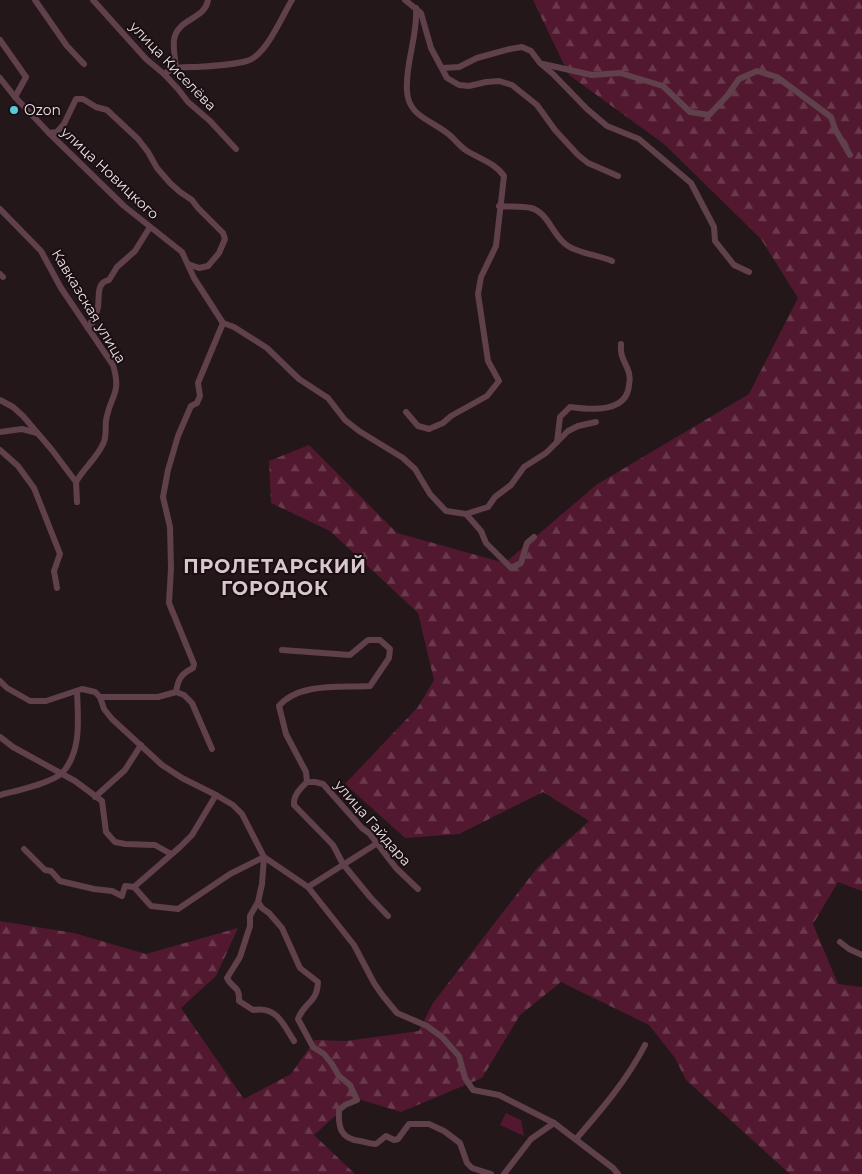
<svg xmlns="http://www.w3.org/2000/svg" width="862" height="1174" font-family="Montserrat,sans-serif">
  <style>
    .forest { fill: url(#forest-firs) }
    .green { fill: #52182f }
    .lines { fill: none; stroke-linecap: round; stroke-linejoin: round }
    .street { stroke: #60404a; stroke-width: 6 }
    .poi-dot { fill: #55cadf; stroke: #190e11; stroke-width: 2 }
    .labels { text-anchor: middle; stroke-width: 4; stroke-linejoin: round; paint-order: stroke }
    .street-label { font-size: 14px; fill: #ece3e5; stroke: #190e11 }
    .poi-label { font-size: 14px; fill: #ece3e5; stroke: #190e11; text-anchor: start }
    .district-label { font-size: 19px; font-weight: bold; letter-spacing: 1px; fill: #d8c7cc; stroke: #190e11 }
  </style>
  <defs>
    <pattern id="forest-firs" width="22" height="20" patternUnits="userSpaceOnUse" patternTransform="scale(1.25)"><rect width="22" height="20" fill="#52182f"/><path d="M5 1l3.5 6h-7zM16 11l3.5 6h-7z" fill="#6b394d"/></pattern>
  </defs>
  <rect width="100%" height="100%" fill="#23171a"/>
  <!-- forest -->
  <polygon class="forest" points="533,0 862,0 862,891 838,882 813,924 838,984 862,987 862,1174 790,1174 686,1080 675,1058 649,1025 561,982 520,1015 482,1078 401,1112 355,1098 314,1135 355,1174 0,1174 0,921 74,933 146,954 238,928 216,976 181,1008 244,1099 291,1074 315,1040 346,1041 419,1031 433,1003 537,868 589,821 543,792 459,834 405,838 345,784 418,707 434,680 418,613 330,531 271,503 269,461 309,445 397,533 505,563 596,485 749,394 798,298 761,239 664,144 569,75"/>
  <!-- green -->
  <polygon class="green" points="506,1113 521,1120 524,1136 500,1125"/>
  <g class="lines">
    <!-- street -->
    <g class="street">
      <polyline points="35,0 67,46 84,64"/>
      <polyline points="93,0 146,59 164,74 178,89 188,102 210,121 236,149"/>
      <polyline points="405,0 421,13 431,48 447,78 459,85 469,86 486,82 499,81 512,85 537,105 555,130 578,155 588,163 618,176"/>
      <polyline points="0,40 26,77 15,97"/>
      <polyline points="543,64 592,75 620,73 663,86 690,112 709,115 727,96 739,79 757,71 777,77 831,117 835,129 850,155"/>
      <path d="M176,67C175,59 173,48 174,40C177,18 205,20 208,0"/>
      <polyline points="443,68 459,67 477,58 510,49 522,47 531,51 540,63 553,74 587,109 607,126 639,139 691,183 714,227 715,241 734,265 749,272"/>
      <path d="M164,74C175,66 184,67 197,67C213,66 232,65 247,61C266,56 282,16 292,0"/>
      <polyline points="0,78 15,97 49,133 124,206 182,252 194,278 223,323 234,327 267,348 299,379 328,398 345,420 359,431 403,458 415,469 430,494 446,511 466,514 488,507 495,497 511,485 524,467 546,453 568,431 578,426 596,422"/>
      <polyline points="49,133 57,132 64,124 76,99 83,99 96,107 107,110 138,139 148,152 157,168 170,183 180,192 192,200 198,208 223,233 225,239 219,253 208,266 199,268 188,264"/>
      <path d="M499,206C509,207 521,206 531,208C549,213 553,237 568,246C581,254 598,255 612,261"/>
      <path d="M0,209L41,251L61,288L113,365C122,395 110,395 106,421C105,429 107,437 103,444C96,459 84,468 76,482"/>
      <polyline points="0,274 3,277"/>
      <path d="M87,327L92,324L91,322C93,318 96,315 97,311C101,301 94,283 109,280L117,267L135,251L150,227"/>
      <polyline points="0,400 13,407 23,416 52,450 76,482 77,502"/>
      <path d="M406,412L418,426L429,429L443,423L451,416L487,396L499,381L488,361L478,294L481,277L496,246L504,176C495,163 480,159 467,151C459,146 454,138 447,133C431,120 408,116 407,91C405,63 418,36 416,8"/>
      <polyline points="0,432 22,429 37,433"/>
      <path d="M557,442L560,417L570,407C591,410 627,413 629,385C630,381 630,377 629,373C625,360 620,359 621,344"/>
      <polyline points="0,450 18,466 34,488 60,554 54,571 57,588"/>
      <polyline points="466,514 481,531 486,543 511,568 521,563 527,543 534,537"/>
      <path d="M282,650L350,655L368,640H380L390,649L389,658L370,686C342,688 299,682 279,706L286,734L306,772L307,782"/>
      <polyline points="0,681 7,688 30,701 46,701 82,689 95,692 100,697 104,709 112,719 162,765 182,778 216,795 233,805 242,814 264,857 308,887 354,945 374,983 383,996 397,1013 427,1026 442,1037 459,1056 465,1078 473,1090 499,1095 554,1123 613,1168 618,1174"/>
      <path d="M176,692C178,679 181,674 193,668L194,664L169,603L171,568L170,527L163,497L168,470L178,436L191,406L197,403L200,396L198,383L223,323"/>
      <polyline points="100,697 158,697 176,692 184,695 192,703 212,749"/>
      <polyline points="0,737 13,747 75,781 102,801 106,832 115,842 125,844 155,845 171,854"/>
      <path d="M307,782C301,788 293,795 294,805L333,845L343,864L370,897L388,916"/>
      <polyline points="307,782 315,782 323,784 362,828 369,833 396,868 418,889"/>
      <path d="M0,795C15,791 52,783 62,773C82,752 78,718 77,691"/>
      <polyline points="95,797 125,770 141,745"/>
      <polyline points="24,849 45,870 51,871 60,881 94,889 112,891 122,896 125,886 134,887 151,906 178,909 230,874 264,857"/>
      <path d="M264,857L262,884L258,902L262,908L269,913L282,928L300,968L318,982C317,1004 304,1002 298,1019L313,1047L324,1054L332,1064L339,1076L350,1085L357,1100L345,1105L339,1110C338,1128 341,1139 360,1141C366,1142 370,1144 376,1144L386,1136L394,1140L398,1139L409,1124H429L444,1131L460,1143L467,1163L472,1168L491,1174"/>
      <polyline points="134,887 180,847 192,835 216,795"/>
      <polyline points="308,887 376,844"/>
      <path d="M258,902L250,916V926L240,957L227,978C232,989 240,985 239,1001L253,1010C277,1006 283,1024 294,1041"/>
      <polyline points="840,942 849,949 862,955"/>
      <path d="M576,1139C602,1109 627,1080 645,1045"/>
      <polyline points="504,1174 531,1139 554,1123"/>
    </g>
  </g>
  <!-- markers -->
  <circle class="poi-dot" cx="14" cy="110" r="5"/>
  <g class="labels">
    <!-- street labels -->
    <g class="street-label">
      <text transform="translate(173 66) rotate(46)" y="5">улица Киселёва</text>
      <text transform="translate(110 173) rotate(43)" y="5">улица Новицкого</text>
      <text transform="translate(89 306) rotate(59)" y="5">Кавказская улица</text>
      <text transform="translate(373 823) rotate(49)" y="5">улица Гайдара</text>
    </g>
    <!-- poi labels -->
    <g class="poi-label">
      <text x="24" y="115">Ozon</text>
    </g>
    <!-- district labels -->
    <g class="district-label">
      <text x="275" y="573">ПРОЛЕТАРСКИЙ<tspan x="275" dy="22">ГОРОДОК</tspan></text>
    </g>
  </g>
</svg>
